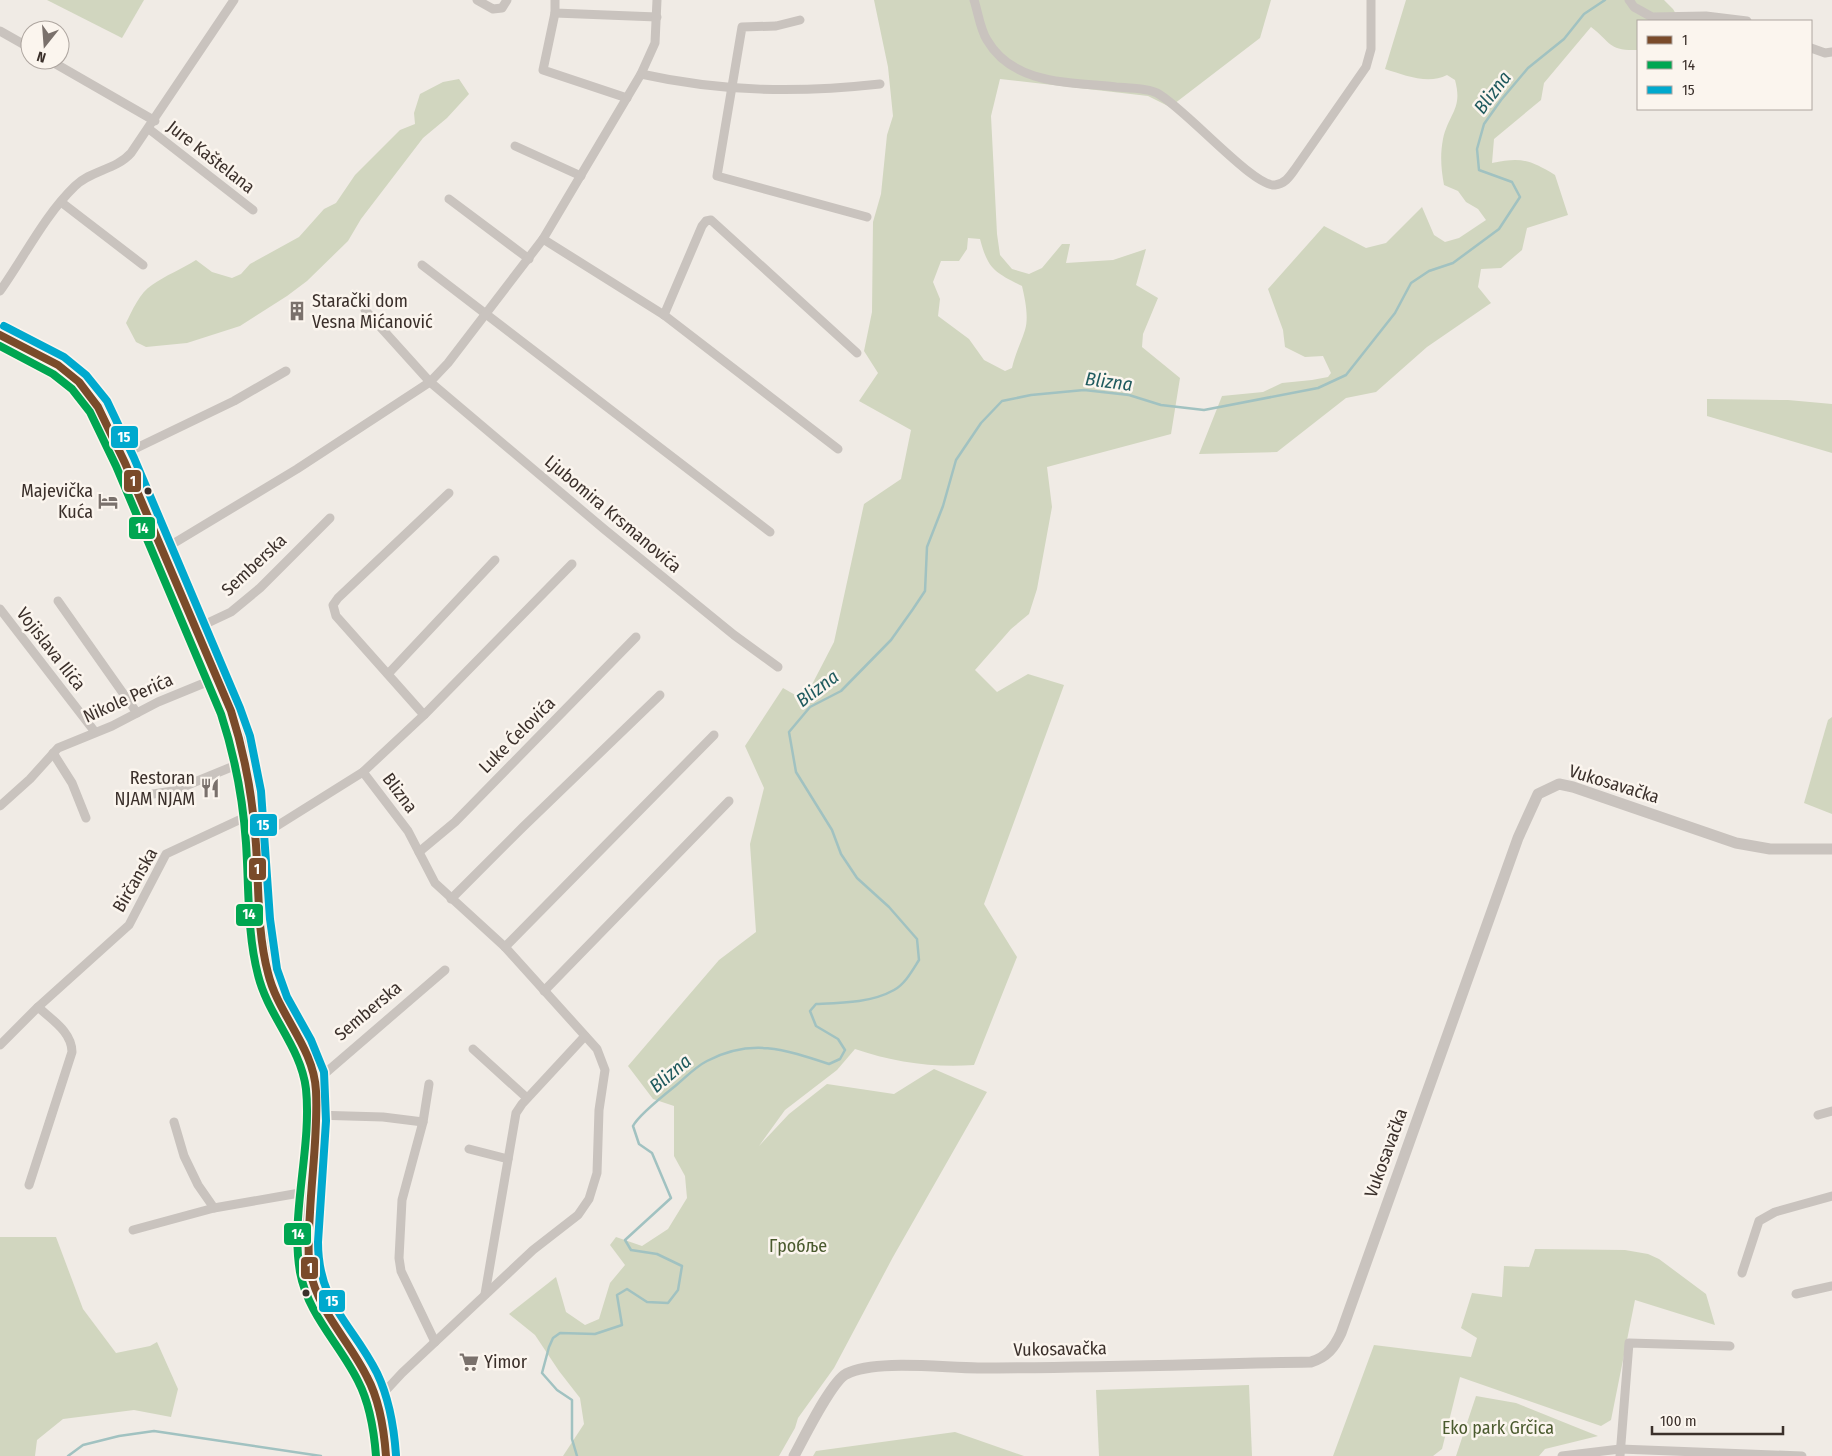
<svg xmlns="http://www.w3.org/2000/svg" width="1832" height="1456" font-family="'Fira Sans Condensed',sans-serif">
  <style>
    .green { fill: #d1d6bf; fill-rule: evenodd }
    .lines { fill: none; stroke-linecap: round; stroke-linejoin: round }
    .stream { stroke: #a1c2c1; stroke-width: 2.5 }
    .minor { stroke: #c9c3be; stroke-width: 9 }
    .tertiary { stroke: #c9c3be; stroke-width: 11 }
    .secondary { stroke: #bab3ae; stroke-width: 14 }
    .bus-1-casing { stroke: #fbf5ee; stroke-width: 11 }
    .bus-2-casing { stroke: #fbf5ee; stroke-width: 11 }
    .bus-3-casing { stroke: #fbf5ee; stroke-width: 11 }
    .bus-1 { stroke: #7a4b2a; stroke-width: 8 }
    .bus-2 { stroke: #00a651; stroke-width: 8 }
    .bus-3 { stroke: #00a9ce; stroke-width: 8 }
    .bus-dot { fill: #3b302b; stroke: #fbf5ee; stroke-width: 2 }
    .labels { text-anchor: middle; stroke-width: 5; stroke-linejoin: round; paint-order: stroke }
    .street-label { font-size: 18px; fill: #3b302b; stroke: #fbf5ee }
    .poi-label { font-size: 18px; fill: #3b302b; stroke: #fbf5ee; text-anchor: start }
    .park-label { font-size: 18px; fill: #4a5a2e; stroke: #fbf5ee }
    .water-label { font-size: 19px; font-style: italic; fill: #1f5a5e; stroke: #fbf5ee }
    .line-badge { stroke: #fbf5ee; stroke-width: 2 }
    .badge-label { font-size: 14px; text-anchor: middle; font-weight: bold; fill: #fff }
  </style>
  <rect width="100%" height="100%" fill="#f0ebe5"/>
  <!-- green -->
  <g class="green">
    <polygon points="47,0 144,0 122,38"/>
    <path d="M874,0H1271L1260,38L1170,107L1148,96L1000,79L991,116L997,234L1000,255L1012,269L1029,274L1042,268L1062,244H1070L1066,263L1113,260L1146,249L1136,285L1158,298L1143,334L1142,347L1180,378L1171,434L1047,467L1052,507L1037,589L1029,614L1011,629L975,670L997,692L1028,674L1064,685L984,904L1017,957L974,1065C933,1068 893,1062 855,1049L837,1070L785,1110L759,1146L789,1114L827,1084L894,1094L934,1069L987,1092L893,1257L834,1368L798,1418L795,1428L779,1456H563L584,1424L580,1398L559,1371L535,1335L509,1314L556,1277L566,1312L585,1325L599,1319L610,1283L625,1265L610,1245L616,1237L642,1246L668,1229L687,1198L685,1176L674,1156V1106L653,1099L628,1066L719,960L756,932L750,844L764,788L745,746L783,688L804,700L834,642L864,504L901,479L911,430L859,401L878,373L864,351L872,312L873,222L881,194L887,135L893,116L888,67ZM968,238L980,239C988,269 994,272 1022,286C1025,299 1029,317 1025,330C1021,343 1015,354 1012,368L1005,371L984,360L969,339L938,316L940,299L933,282L941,261H959L967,249Z"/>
    <path d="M1406,0H1664L1673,9L1680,21H1638V50C1608,51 1612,43 1591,27L1544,83L1541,100L1494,139L1492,163C1522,157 1530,160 1555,175L1568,215L1527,228L1522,250L1501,268L1481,269L1478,287L1491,303L1427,347L1376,392L1346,398L1277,452L1199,454L1222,396L1263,392L1282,383L1312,380L1328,377L1331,373L1323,356L1305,357L1285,347L1283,330L1268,289L1324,226L1366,248L1386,243L1422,207L1434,235L1445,242L1459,238L1486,220L1478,209L1466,202L1458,191L1444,185C1441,169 1440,155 1443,139C1449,113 1463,109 1455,80L1447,75C1428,85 1404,75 1385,69Z"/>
    <path d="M459,79L469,94L447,118L423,138L361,219L348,241L307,281L287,296L240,326L187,343L146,347L136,342L126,323C132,311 140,292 152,285C166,275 182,269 196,260L212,272L232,278L241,274L250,264L299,237L324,209L336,203L355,175L400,130L415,124L414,113L420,94L443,82Z"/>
    <polygon points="1707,399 1788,400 1832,404 1832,453 1707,416"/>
    <polygon points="1832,717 1832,814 1804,803 1828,720"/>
    <polygon points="0,1237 56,1237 83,1309 116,1353 150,1346 157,1342 178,1389 171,1417 134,1410 63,1419 37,1440 35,1456 0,1456"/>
    <polygon points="1535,1249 1625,1250 1648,1254 1659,1259 1706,1294 1715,1325 1635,1300 1611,1420 1601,1426 1460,1377 1442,1449 1433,1456 1333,1456 1374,1345 1471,1357 1477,1338 1461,1328 1472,1293 1502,1297 1504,1266 1529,1267"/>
    <polygon points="1249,1385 1252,1456 1099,1456 1096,1390"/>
    <polygon points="1476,1396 1516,1403 1598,1436 1545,1449 1539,1456 1456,1456"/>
    <polygon points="955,1432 1024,1456 813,1456 816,1451"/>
  </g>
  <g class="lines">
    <!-- stream -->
    <g class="stream">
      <polyline points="68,1456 83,1445 119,1436 154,1431 321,1456"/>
      <path d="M577,1456L572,1439V1400L557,1390L542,1373L549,1347L553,1338L560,1333L595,1334L622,1325L617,1295L627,1289L647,1302L668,1303L678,1290L682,1266L657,1254L631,1250L625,1240L671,1198L652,1153L639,1144L633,1126C638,1116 664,1095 674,1087C685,1078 695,1067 707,1061C751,1038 784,1049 829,1064L840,1059L845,1050L838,1039L816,1026L810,1011L816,1004C841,1003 871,1003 894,990C905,984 912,971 919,960L917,939L889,907L857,878L841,854L832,830L796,772L789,732L810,707L841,691L891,640L913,609L925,591L927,547L943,506L956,460L981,423L1002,401L1031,395L1084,390L1129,395L1161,405L1204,410L1318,388L1346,375L1395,313L1411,283L1429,271L1453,263L1499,229L1520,197L1512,182L1479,170L1477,149L1484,124L1501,100L1528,68L1564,39L1584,14L1605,0"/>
    </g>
    <!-- minor -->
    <g class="minor">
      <polyline points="477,0 493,9 502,8 507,0"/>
      <polyline points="555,0 555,13 657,17"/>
      <path d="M974,0C978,12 980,29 987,40C1013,85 1070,82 1116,87C1128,88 1147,88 1157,93C1185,108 1253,187 1275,185C1285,184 1290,176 1295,169L1366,67L1371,49V0"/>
      <polyline points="1629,0 1634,7 1652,17 1706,16 1747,21"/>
      <polyline points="555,13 543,70 627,98"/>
      <polyline points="800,20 776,26 742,27 717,176 867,217"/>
      <polyline points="0,31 30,48"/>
      <polyline points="1811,48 1825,53 1832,52"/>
      <polyline points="49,60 155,121"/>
      <path d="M641,74C722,92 798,93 880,84"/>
      <polyline points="149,129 253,210"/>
      <polyline points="515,146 581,176"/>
      <polyline points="449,199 529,259"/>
      <polyline points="61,202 143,265"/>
      <polyline points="543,239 664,315 838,449"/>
      <polyline points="422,265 770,532"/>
      <path d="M0,291C25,256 44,216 75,186C91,170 116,170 131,153L234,0"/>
      <polyline points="365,310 430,382 604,529 734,635 778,667"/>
      <polyline points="664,315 702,226 706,221 711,220 857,353"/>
      <polyline points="122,455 234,401 286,371"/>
      <polyline points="161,551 297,469 430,382 448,363 543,239 641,74 655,43 657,0"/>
      <polyline points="58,601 137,713"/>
      <polyline points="0,609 95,732"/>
      <polyline points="197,628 231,612 260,588 330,518"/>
      <polyline points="388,674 495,560"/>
      <polyline points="424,715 336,616 333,605 338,598 449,493"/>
      <polyline points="53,753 72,783 86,818"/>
      <polyline points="363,772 408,831 435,883 505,947 597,1049 605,1070 599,1110 597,1173 589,1199 578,1215 533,1250 402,1373 376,1401"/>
      <polyline points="153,794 173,791 246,761"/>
      <polyline points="0,806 30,779 58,748 112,726 158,702 219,677"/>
      <polyline points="256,839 363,772 424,715 572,564"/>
      <polyline points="419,852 455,822 636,637"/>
      <polyline points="451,899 523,827 660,695"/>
      <polyline points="505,947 714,735"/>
      <polyline points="544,991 729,801"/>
      <polyline points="0,1045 38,1007 129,925 166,854 254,813"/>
      <polyline points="473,1049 527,1098"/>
      <polyline points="315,1082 445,970"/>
      <polyline points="429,1084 423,1122 402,1200 399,1258 401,1271 435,1342"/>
      <polyline points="314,1115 383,1117 423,1122"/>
      <polyline points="1818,1115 1832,1111"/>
      <polyline points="174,1122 184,1156 198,1185 214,1208 311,1191"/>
      <polyline points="469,1149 508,1159"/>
      <path d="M29,1185L72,1052C72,1032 52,1020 38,1007"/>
      <polyline points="133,1230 214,1208"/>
      <polyline points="1742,1273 1759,1221 1775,1212 1832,1196"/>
      <polyline points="485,1294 516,1113 522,1104 585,1036"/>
      <polyline points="1796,1294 1832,1286"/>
      <polyline points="1562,1456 1620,1449 1802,1456"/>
      <polyline points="1620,1456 1629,1343 1730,1346"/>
    </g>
    <!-- tertiary -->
    <path class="tertiary" d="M794,1456C804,1438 831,1382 846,1374C876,1359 943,1368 978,1368C1089,1368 1200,1364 1311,1362C1327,1357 1334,1348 1341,1333L1518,838L1538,794L1559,784L1573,787L1736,843L1770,849H1832"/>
    <!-- secondary -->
    <path class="secondary" d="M0,335C32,349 65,364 88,392C98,404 105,419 112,434C130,472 144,510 160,549C190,621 231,690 247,767C261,834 254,904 267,971C275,1014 314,1045 316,1090C317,1131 312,1173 310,1214C309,1232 307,1251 310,1269C316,1308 341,1336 362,1367C378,1392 384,1427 386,1456"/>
    <defs>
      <path id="bus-1" d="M0,335L58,365L79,382L98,407L125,463L231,711C245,755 253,798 256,845C259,887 257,932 268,973C278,1015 314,1047 316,1091C318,1131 312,1172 310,1212C309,1232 307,1252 310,1271C319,1313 349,1340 367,1377C380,1401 384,1429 386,1456"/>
      <path id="bus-2" d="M0,346L53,374L72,389L90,412L116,466L221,714C235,757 243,799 246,843C249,887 247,933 258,975C268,1016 301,1047 306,1089C312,1147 290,1215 300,1272C308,1315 339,1343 358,1381C370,1404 374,1430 376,1456"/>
      <path id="bus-3" d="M4,326L64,357L86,375L107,401L134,458L240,708L250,736L261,791L270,919L277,969L287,997L311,1040L324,1072L326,1121L318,1242C318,1304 352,1323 377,1373C389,1398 394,1427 396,1455"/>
    </defs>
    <!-- bus-1 casing -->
    <use href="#bus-1" class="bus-1-casing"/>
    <!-- bus-2 casing -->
    <use href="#bus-2" class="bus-2-casing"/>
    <!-- bus-3 casing -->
    <use href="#bus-3" class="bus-3-casing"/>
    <!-- bus-1 -->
    <use href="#bus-1" class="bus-1"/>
    <!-- bus-2 -->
    <use href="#bus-2" class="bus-2"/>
    <!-- bus-3 -->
    <use href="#bus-3" class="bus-3"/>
  </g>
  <!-- icons -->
  <defs>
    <symbol id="building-bare" viewBox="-9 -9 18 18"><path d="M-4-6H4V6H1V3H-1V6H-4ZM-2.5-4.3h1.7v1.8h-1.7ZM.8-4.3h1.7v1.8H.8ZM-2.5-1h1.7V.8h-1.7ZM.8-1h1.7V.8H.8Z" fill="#7a716c" stroke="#fbf5ee" stroke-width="2.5" paint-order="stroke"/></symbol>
    <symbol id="hotel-bare" viewBox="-9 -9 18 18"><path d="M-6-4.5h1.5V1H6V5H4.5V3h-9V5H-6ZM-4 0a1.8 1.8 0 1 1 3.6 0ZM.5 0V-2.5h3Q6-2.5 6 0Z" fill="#7a716c" stroke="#fbf5ee" stroke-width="2.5" paint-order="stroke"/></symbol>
    <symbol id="restaurant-bare" viewBox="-9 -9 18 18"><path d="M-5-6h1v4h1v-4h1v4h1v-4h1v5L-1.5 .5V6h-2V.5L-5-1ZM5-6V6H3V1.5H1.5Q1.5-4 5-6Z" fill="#7a716c" stroke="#fbf5ee" stroke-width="2.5" paint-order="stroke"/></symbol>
    <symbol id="supermarket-bare" viewBox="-9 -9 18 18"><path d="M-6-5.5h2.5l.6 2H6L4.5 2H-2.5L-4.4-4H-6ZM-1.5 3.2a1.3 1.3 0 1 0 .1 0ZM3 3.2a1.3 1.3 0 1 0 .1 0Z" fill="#7a716c" stroke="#fbf5ee" stroke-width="2.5" paint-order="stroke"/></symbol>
  </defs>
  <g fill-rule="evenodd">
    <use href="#building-bare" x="283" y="297" width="28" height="28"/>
    <use href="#hotel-bare" x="94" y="487" width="28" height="28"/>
    <use href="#restaurant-bare" x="196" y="774" width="28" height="28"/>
    <use href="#supermarket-bare" x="455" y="1348" width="28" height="28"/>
  </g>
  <!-- markers -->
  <g class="bus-dot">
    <circle cx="148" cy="491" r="4.5"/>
    <circle cx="306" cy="1293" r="4.5"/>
  </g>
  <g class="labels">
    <!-- street labels -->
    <g class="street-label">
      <text transform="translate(211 157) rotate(38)" y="6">Jure Kaštelana</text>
      <text transform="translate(613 514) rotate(40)" y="6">Ljubomira Krsmanovića</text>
      <text transform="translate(254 565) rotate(-43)" y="6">Semberska</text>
      <text transform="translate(51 649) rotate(52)" y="6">Vojislava Ilića</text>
      <text transform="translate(128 698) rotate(-24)" y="6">Nikole Perića</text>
      <text transform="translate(517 735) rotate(-45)" y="6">Luke Ćelovića</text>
      <text transform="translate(1614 784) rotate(17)" y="6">Vukosavačka</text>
      <text transform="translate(400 793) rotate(53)" y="6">Blizna</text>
      <text transform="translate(135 880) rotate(-60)" y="6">Birčanska</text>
      <text transform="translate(368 1011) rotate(-40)" y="6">Semberska</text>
      <text transform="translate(1386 1153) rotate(-70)" y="6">Vukosavačka</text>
      <text transform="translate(1060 1349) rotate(-1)" y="6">Vukosavačka</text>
    </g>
    <!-- poi labels -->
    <g class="poi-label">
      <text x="312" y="307">Starački dom<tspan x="312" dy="21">Vesna Mićanović</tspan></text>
      <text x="93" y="497" text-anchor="end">Majevička<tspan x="93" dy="21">Kuća</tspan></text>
      <text x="195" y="784" text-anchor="end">Restoran<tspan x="195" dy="21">NJAM NJAM</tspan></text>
      <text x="484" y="1368">Yimor</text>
    </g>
    <!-- park labels -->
    <g class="park-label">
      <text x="798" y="1252">Гробље</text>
      <text x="1498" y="1434">Eko park Grčica</text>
    </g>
    <!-- water labels -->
    <g class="water-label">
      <text transform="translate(1492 92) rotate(-53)" y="7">Blizna</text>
      <text transform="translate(1109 381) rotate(7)" y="7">Blizna</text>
      <text transform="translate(817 688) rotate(-37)" y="7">Blizna</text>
      <text transform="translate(670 1073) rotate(-40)" y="7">Blizna</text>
    </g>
  </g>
  <g class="line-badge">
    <rect x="110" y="425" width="29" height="24" rx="5" fill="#00a9ce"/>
    <rect x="123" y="469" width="19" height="24" rx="5" fill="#7a4b2a"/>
    <rect x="128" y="516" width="28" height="24" rx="5" fill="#00a651"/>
    <rect x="249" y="813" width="29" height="24" rx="5" fill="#00a9ce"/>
    <rect x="248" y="857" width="19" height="24" rx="5" fill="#7a4b2a"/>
    <rect x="235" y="903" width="29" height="24" rx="5" fill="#00a651"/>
    <rect x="283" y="1222" width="29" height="24" rx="5" fill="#00a651"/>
    <rect x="300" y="1256" width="19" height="24" rx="5" fill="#7a4b2a"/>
    <rect x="318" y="1289" width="28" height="24" rx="5" fill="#00a9ce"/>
  </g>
  <g class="badge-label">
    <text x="124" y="442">15</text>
    <text x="133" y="486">1</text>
    <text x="142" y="533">14</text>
    <text x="263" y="830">15</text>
    <text x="257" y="874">1</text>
    <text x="249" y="919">14</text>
    <text x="298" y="1239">14</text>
    <text x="310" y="1273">1</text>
    <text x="332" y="1306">15</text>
  </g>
  <!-- legend -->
  <rect x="1637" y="20" width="175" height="90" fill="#fbf5ee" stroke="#aea6a0"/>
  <rect x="1647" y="36" width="25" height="8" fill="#7a4b2a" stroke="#aea6a0"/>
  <text x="1682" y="45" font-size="15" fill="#3b302b">1</text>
  <rect x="1647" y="61" width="25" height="8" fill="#00a651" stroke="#aea6a0"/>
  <text x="1682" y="70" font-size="15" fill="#3b302b">14</text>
  <rect x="1647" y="86" width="25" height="8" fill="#00a9ce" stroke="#aea6a0"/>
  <text x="1682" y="95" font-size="15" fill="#3b302b">15</text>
  <!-- north arrow -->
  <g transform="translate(45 45) rotate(197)"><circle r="24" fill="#fbf5ee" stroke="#aea6a0"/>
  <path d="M0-4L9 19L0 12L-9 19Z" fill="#7a716c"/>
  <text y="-8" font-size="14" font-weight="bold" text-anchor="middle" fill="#3b302b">N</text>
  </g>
  <!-- scale -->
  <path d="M1652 1426v8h131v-8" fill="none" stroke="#3b302b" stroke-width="2.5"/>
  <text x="1660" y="1426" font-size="15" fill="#3b302b" stroke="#fbf5ee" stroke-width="4" paint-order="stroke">100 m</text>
</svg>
